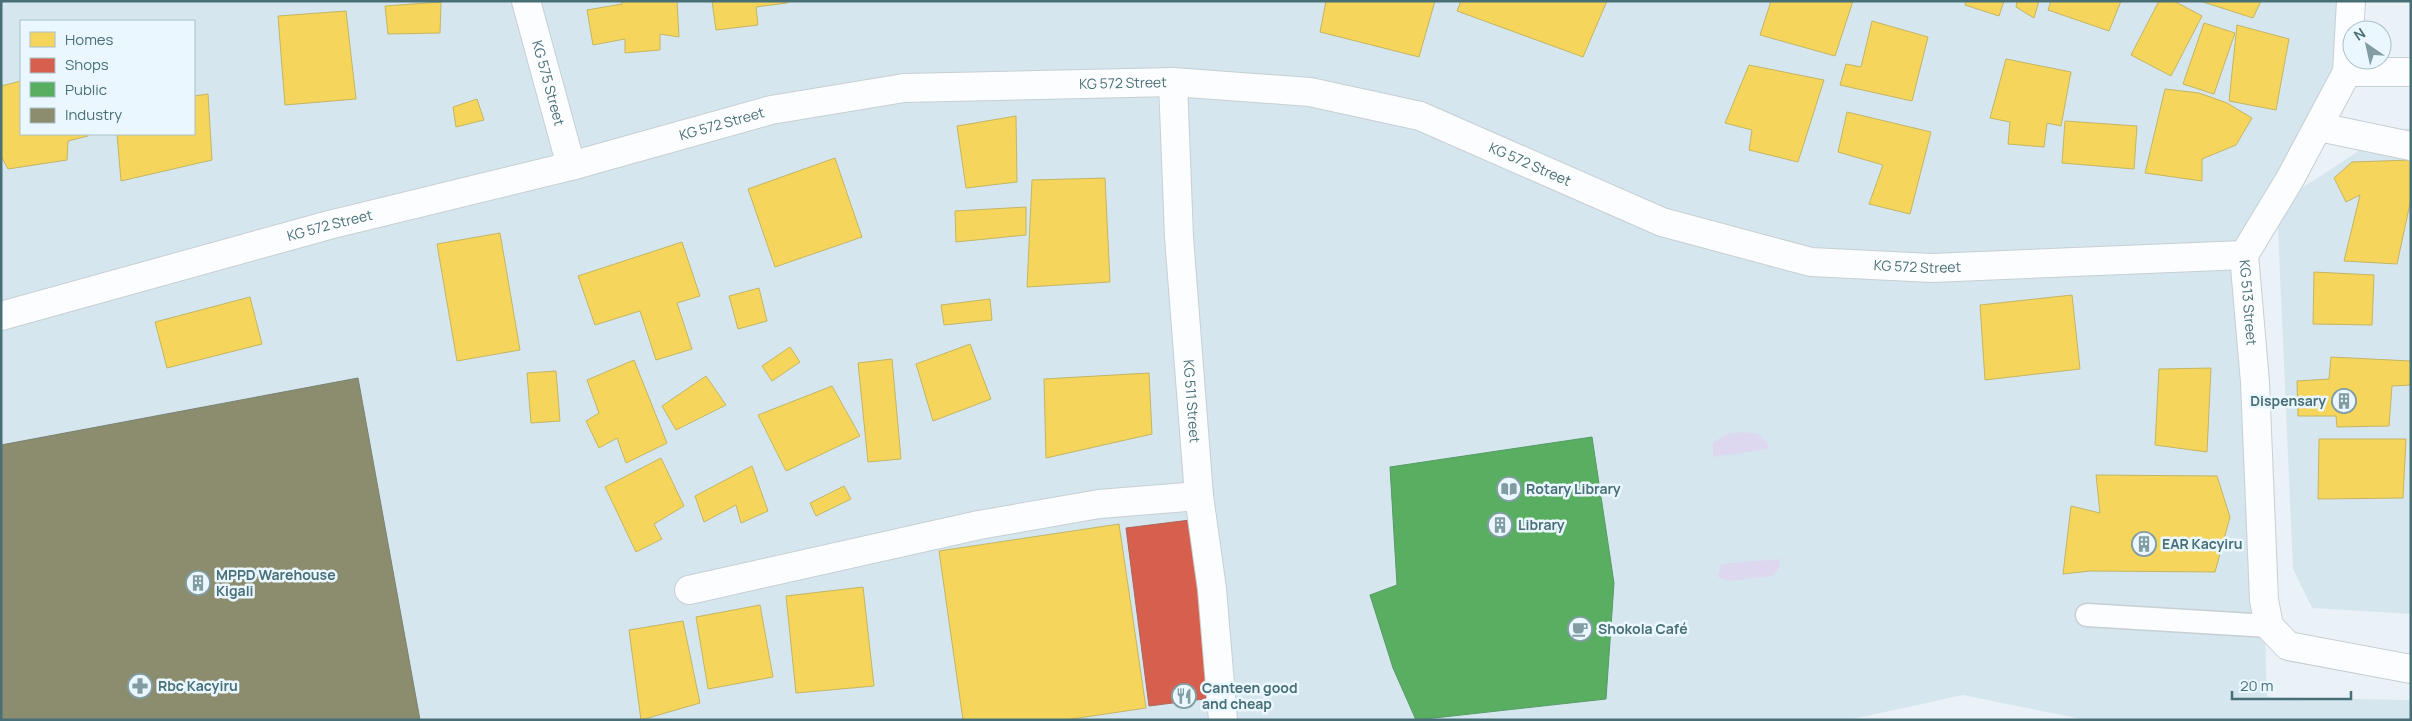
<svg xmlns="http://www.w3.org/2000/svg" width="2412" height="721" font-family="Manrope,sans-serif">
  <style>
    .residential { fill: #d6e6ef; fill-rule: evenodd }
    .green { fill: #ddd8f0 }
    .homes { fill: #f6d55c; stroke: #c2b664 }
    .shops { fill: #d6604d; stroke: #ac6459 }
    .public { fill: #5aae61; stroke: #559b67 }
    .industry { fill: #8c8c6e; stroke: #788370 }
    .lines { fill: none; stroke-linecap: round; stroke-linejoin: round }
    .service-casing { stroke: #c6cfd3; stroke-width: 25 }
    .minor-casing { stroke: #c6cfd3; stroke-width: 30 }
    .service { stroke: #fcfdfe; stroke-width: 22 }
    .minor { stroke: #fcfdfe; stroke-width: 28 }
    .labels { text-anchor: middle; stroke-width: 5; stroke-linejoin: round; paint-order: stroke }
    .street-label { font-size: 14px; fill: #496f76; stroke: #ebf7ff }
    .poi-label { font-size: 14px; font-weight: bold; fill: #496f76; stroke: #ebf7ff; text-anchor: start }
  </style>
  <rect width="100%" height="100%" fill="#eaf2f7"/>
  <!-- residential -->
  <path class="residential" d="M1,1H2348L2346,64L2279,203L2389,131L2411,128V614L2312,608L2293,569L2277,207L2247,267L2257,325L2267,697L2411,700V720H2086L1963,695L1848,720H1ZM21,21H194V134H21Z"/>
  <!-- green -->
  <g class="green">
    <polygon points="1742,432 1758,434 1767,443 1769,449 1713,457 1713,443 1726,434"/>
    <polygon points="1780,559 1779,568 1772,576 1728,581 1718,577 1721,564"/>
  </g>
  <!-- homes -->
  <g class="homes">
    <polygon points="622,1 677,1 679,37 660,34 660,50 625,53 625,39 593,45 587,10 622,4"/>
    <polygon points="712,1 787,1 787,3 756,7 758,25 716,30"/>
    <polygon points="1326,1 1435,1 1419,57 1320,32"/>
    <polygon points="1461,1 1607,1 1583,57 1457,11"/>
    <polygon points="1771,1 1853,1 1835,56 1760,35"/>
    <polygon points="1966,1 2004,1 1999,16 1965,5"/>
    <polygon points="2017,1 2039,1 2034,18 2016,7"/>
    <polygon points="2051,1 2121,1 2109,31 2048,10"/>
    <polygon points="2159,1 2174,1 2202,16 2171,76 2131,55"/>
    <polygon points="2200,1 2261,1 2253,18"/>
    <polygon points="441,2 440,33 388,34 385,6"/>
    <polygon points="346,11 356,99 285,105 278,16"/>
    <polygon points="1872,21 1928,37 1912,101 1840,85 1846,64 1861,67"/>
    <polygon points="2204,23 2235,33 2214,94 2183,84"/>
    <polygon points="2237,25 2289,39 2276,110 2229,101"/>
    <polygon points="2006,59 2071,72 2061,126 2047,123 2044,147 2008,144 2010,122 1990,118"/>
    <polygon points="1749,65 1824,80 1798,162 1749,150 1752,130 1725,123"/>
    <polygon points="21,81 21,134 88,134 88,136 68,141 67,160 8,169 1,156 1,86"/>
    <polygon points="2165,89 2199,93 2227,103 2252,118 2236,145 2202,159 2202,181 2145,173"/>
    <polygon points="208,94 212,160 121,181 117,134 194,134 194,96"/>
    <polygon points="477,99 484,120 456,127 453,107"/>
    <polygon points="1847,112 1931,132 1910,214 1869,204 1883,165 1838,152"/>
    <polygon points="1016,116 1017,182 966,188 957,126"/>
    <polygon points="2065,121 2137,126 2134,169 2062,163"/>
    <polygon points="835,158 862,237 775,267 748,189"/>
    <polygon points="2411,160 2411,199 2397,264 2344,261 2360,195 2346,202 2334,178 2352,162"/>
    <polygon points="1105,178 1110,282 1027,287 1032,180"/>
    <polygon points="1026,207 1026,235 956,242 955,211"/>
    <polygon points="500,233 520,350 457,361 437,244"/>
    <polygon points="682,242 700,296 677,303 692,349 656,360 640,311 595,325 578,276"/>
    <polygon points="2314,272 2374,275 2372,325 2313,324"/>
    <polygon points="759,288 767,321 738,329 729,296"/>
    <polygon points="2072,295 2080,369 1985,380 1980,305"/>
    <polygon points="250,297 262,344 167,368 155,322"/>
    <polygon points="990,299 992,320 944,325 941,305"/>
    <polygon points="970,344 991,399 933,421 916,364"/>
    <polygon points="790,347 800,362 772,381 762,366"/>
    <polygon points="2331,357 2411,361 2411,385 2392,386 2389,426 2337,427 2336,416 2298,416 2297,381 2329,379"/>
    <polygon points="892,359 901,459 868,462 858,363"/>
    <polygon points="634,360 667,443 626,463 617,438 599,448 586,421 599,413 587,380"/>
    <polygon points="2211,368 2207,452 2155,445 2159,369"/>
    <polygon points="556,371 560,421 531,423 527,373"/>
    <polygon points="1149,373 1152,434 1046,458 1044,379"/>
    <polygon points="706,376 726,405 676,430 662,406"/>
    <polygon points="832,386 860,436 786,471 758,415"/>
    <polygon points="2319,439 2406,439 2403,498 2318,499"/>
    <polygon points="661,458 684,506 654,524 662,539 636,552 605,487"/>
    <polygon points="752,466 768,511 741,523 736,505 704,522 695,496"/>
    <polygon points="2096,475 2217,476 2230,517 2215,572 2090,571 2063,574 2071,506 2100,513"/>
    <polygon points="844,486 851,499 816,516 810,503"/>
    <polygon points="1119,524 1146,708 1065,720 963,720 939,551"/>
    <polygon points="863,587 874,686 796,693 786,596"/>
    <polygon points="760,605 773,677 708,689 696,617"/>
    <polygon points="683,621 700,703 641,720 629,630"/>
  </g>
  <!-- shops -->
  <polygon class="shops" points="1190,520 1212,698 1149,706 1126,528"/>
  <!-- public -->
  <polygon class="public" points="1592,437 1614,583 1606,699 1416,720 1393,668 1370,595 1397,585 1390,467"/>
  <!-- industry -->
  <polygon class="industry" points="358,378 420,720 1,720 1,445"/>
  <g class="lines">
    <defs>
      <polyline id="service" points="2087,615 2269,626"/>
      <g id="minor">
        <path id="s1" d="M526,1L571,166"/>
        <path id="s2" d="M2351,1L2347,72L2290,179L2244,255L2255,382L2264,600L2269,626L2288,646L2411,669"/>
        <polyline points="2347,72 2411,72"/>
        <path id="s3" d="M1173,82L1179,237L1199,496L1212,589L1223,720"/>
        <polyline points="2319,127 2411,146"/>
        <path id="s4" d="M1,316L329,225L571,166L771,110L904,88L1173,82L1310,92L1420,116L1662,222L1811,262L1932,268L2244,255"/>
        <polyline points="689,590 979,525 1099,504 1199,496"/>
      </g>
    </defs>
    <!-- service casing -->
    <use href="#service" class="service-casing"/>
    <!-- minor casing -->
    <use href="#minor" class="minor-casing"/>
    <!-- service -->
    <use href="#service" class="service"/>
    <!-- minor -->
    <use href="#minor" class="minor"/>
  </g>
  <!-- icons -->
  <defs>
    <symbol id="building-ring" viewBox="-11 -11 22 22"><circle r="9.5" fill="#ebf7ff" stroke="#819da3" stroke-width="1.5"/><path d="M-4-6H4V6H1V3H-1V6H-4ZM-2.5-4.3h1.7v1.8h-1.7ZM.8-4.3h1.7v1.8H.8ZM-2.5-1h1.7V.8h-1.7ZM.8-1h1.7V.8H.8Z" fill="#819da3"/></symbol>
    <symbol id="library-ring" viewBox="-11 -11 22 22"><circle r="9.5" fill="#ebf7ff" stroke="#819da3" stroke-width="1.5"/><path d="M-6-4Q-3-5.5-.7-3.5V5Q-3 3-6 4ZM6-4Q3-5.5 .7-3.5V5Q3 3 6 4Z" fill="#819da3"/></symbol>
    <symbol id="cafe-ring" viewBox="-11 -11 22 22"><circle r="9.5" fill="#ebf7ff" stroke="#819da3" stroke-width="1.5"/><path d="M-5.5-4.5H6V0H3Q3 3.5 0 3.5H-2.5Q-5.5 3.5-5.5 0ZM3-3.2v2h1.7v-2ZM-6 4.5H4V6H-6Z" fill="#819da3"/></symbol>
    <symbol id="pharmacy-ring" viewBox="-11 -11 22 22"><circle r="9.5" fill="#ebf7ff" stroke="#819da3" stroke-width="1.5"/><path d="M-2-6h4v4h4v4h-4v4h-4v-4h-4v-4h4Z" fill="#819da3"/></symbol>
    <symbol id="restaurant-ring" viewBox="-11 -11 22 22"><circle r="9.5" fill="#ebf7ff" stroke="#819da3" stroke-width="1.5"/><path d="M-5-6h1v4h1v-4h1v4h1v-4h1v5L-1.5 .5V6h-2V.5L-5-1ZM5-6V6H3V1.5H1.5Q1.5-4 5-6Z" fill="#819da3"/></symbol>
  </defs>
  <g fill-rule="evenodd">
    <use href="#building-ring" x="2330" y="387" width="28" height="28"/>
    <use href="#library-ring" x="1495" y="475" width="28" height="28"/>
    <use href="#building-ring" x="1486" y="511" width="28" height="28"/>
    <use href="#building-ring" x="2130" y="530" width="28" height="28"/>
    <use href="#building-ring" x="184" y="569" width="28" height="28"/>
    <use href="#cafe-ring" x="1566" y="615" width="28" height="28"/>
    <use href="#pharmacy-ring" x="126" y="672" width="28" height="28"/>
    <use href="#restaurant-ring" x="1170" y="682" width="28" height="28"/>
  </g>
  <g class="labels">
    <!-- street labels -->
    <g class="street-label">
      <text dy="5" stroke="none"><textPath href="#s4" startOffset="1151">KG 572 Street</textPath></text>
      <text dy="5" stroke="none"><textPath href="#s1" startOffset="85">KG 575 Street</textPath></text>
      <text dy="5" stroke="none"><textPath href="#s4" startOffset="746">KG 572 Street</textPath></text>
      <text dy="5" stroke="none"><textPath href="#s4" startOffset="1571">KG 572 Street</textPath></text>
      <text dy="5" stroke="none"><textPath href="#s4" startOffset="341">KG 572 Street</textPath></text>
      <text dy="5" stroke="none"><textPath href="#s4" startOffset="1976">KG 572 Street</textPath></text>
      <text dy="5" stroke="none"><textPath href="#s2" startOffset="329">KG 513 Street</textPath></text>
      <text dy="5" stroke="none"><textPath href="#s3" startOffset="320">KG 511 Street</textPath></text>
    </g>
    <!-- poi labels -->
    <g class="poi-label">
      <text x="2326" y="406" text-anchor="end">Dispensary</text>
      <text x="1526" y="494">Rotary Library</text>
      <text x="1518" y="530">Library</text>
      <text x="2162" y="549">EAR Kacyiru</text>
      <text x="216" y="580">MPPD Warehouse<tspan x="216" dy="16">Kigali</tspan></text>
      <text x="1598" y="634">Shokola Café</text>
      <text x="158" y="691">Rbc Kacyiru</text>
      <text x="1202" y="693">Canteen good<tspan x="1202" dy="16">and cheap</tspan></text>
    </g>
  </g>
  <!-- border -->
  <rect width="2412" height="721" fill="none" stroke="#496f76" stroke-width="5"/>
  <!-- legend -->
  <rect x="20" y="20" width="175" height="115" fill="#ebf7ff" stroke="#aac1c8"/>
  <rect x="30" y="32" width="25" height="15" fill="#f6d55c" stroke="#aac1c8"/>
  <text x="65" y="45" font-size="15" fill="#496f76">Homes</text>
  <rect x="30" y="58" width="25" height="15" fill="#d6604d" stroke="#aac1c8"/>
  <text x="65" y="70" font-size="15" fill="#496f76">Shops</text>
  <rect x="30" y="82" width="25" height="15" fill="#5aae61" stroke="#aac1c8"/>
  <text x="65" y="95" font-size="15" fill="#496f76">Public</text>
  <rect x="30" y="108" width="25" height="15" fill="#8c8c6e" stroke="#aac1c8"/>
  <text x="65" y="120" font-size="15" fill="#496f76">Industry</text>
  <!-- north arrow -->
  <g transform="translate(2367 45) rotate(326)"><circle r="24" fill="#ebf7ff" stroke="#aac1c8"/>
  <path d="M0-4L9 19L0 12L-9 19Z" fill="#819da3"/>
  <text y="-8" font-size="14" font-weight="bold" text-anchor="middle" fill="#496f76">N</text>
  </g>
  <!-- scale -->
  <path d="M2232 691v8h119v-8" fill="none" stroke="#496f76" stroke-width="2.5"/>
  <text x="2240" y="691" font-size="15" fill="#496f76" stroke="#ebf7ff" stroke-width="4" paint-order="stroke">20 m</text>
</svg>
